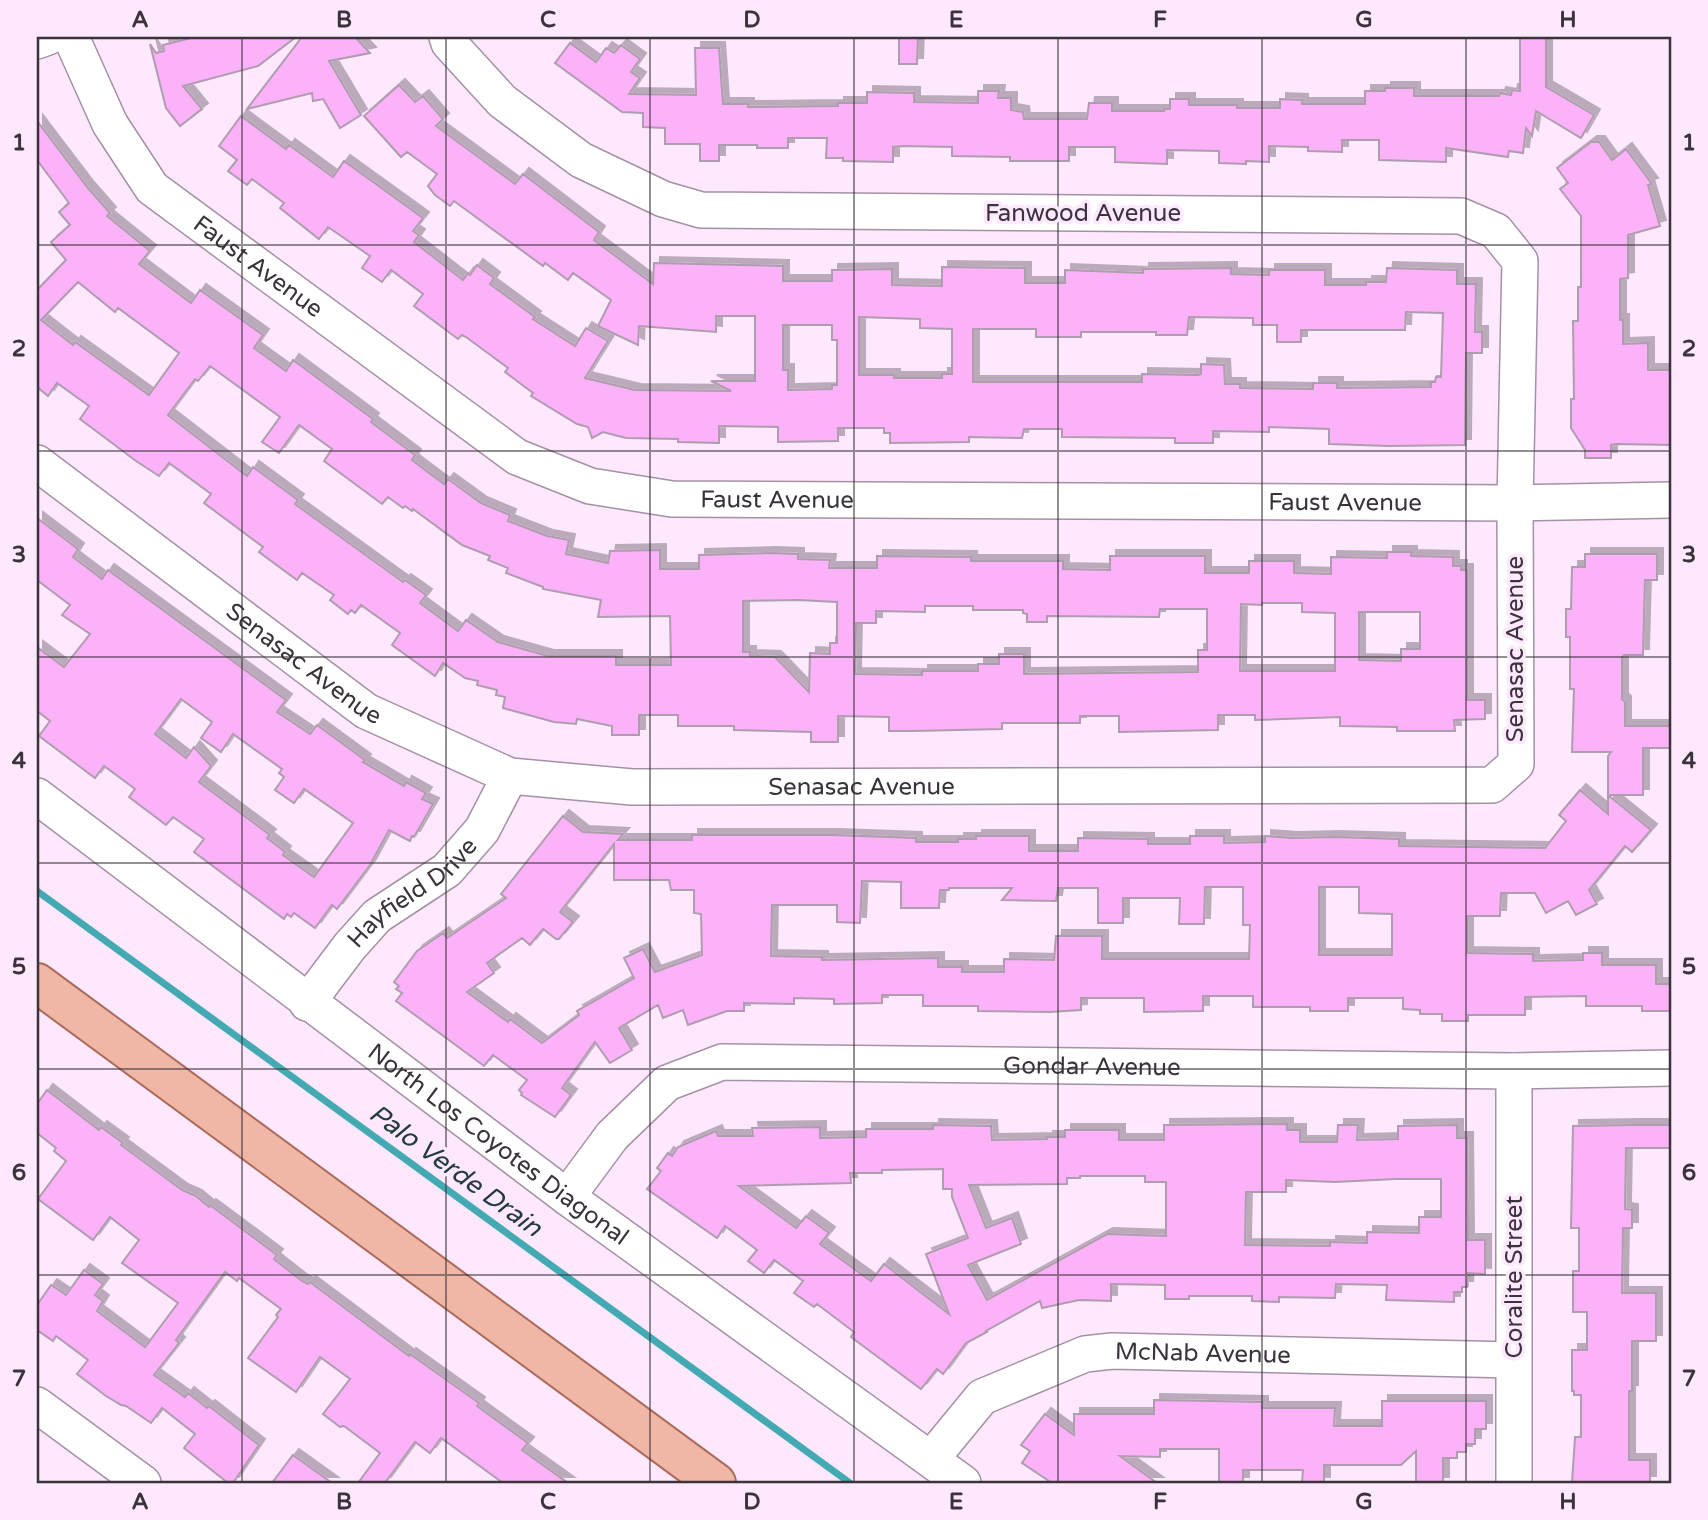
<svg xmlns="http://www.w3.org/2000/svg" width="1708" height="1520" font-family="'Varela Round',sans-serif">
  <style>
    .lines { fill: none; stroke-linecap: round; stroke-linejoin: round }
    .stream { stroke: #43aab3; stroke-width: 7 }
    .building { fill: #fbb2f8; stroke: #b09caf; stroke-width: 2; fill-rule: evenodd; filter: url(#shadow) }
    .minor-casing { stroke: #a591a4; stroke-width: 38 }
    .major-casing { stroke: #ab6a5a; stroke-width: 42 }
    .minor { stroke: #fff; stroke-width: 35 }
    .major { stroke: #f1b7a6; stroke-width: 38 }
    .grid { fill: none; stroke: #3b333b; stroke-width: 2; stroke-opacity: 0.55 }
    .labels { text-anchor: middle; stroke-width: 7; stroke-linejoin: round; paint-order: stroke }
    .street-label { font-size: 24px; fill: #3b333b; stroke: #fee8fd }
    .water-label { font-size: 26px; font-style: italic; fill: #233b3d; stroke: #fee8fd }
    .neatline { fill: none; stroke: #3b333b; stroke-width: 2.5 }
    .grid-label { font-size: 23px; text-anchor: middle; font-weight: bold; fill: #3b333b }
  </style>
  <defs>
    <filter id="shadow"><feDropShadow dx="6" dy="-6" stdDeviation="0" flood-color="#0004"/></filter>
  </defs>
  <rect width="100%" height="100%" fill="#fee8fd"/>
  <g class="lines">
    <!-- stream -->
    <polyline class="stream" points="37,891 850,1483"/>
  </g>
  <!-- building -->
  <g class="building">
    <polygon points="195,37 296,37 258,66 183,86 202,109 180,126 166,108 150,44 156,53 164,51 163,45"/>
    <polygon points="302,37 355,37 370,53 329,61 361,115 340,128 323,99 313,101 312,93 247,109"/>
    <polygon points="899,37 918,37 917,64 899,64"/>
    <polygon points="1520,37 1546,37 1546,87 1594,115 1581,138 1536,111 1532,136 1526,128 1523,153 1509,151 1508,157 1446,148 1446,162 1379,160 1379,140 1342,140 1342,152 1308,151 1308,147 1269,146 1269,162 1246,161 1246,164 1219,163 1219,151 1167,150 1167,164 1115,162 1115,147 1069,147 1069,161 1010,161 1010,157 952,156 952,147 903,146 893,147 893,162 843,161 843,158 826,158 827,138 788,138 788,148 757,148 757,145 719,145 719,161 700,161 700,144 665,144 665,128 643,127 643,113 622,112 555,63 570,43 596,62 606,48 614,53 621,45 640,59 631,72 640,78 629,94 696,95 695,48 719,48 723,104 748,104 748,107 838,106 838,103 867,103 867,92 914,93 914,102 978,103 978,91 999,91 998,98 1011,98 1011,110 1023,112 1024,119 1087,119 1089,103 1112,103 1112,111 1164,111 1164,109 1170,109 1170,99 1189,99 1189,105 1237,105 1237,108 1280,108 1280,99 1302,100 1302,104 1365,104 1365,91 1385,91 1385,88 1414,88 1414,96 1499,96 1500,93 1511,95 1512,90 1520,91"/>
    <path d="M399,85L415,102L423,96L443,119L436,126L515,184L523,174L599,232L594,240L653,284L654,263L783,266V281H832V270L892,269V285L942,286V267L1025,268V283H1065V270L1143,273V269L1231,268V274L1269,275V270H1325V285H1366V282H1386L1387,268L1457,270V284H1476L1475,332H1482V353H1466L1465,445L1389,446L1329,444V429L1269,427V432L1213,431V443H1175V438L1062,437V429H1024L1022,438L969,437V442L890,443V433H884V428H838V441L778,442V427L719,426V443L678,442V439L626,438L603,432L592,438L588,427L577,424L531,396L533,393L505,372L508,368L466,337L462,335L458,339L414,306L423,294L391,270L382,282L362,268L370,256L328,227L319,239L280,208L284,203L252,179L247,185L228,171L237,160L219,146L241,116L286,149L289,145L333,177L344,161L423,218L413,231L419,235L414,242L463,280L468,273L470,275L477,265L494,278L490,284L535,317L533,319L575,346L586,328L608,341L585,378L635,390L731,391L711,381H755V316H716V332L639,326L638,345L598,326L611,300L573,273L568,280L545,263L543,266L454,201L450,206L435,195L428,186L437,174L407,152L401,157L364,116ZM1406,312L1443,313L1441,377H1436L1435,382H1431V387L1337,388V383H1313V389L1240,388V384H1225L1224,365L1201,364V374L1198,375L1142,374V382H973V329H1036V337H1081V332H1156V335H1187L1189,317L1253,318V325H1277V342H1301V330H1405ZM859,317L920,319V328L952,329V374H942V378H894V375H859ZM783,325H832V340H837V385H832V389L788,390V370H783Z"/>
    <path d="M37,121L88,188L110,213L107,216L150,251L139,264L191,303L200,290L263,335L254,348L286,371L293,360L373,419L371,422L415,455L412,460L444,484L448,479L481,503L510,515L508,521L547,536L569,540L566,554L608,563L610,551L660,550V569H699V555L769,553L798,554V559L830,560L829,568H877V556L971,557V561H1063V569L1110,570V556H1205V573H1249V561H1294V573L1331,574V557L1387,558V552H1411V556L1453,557V566H1461V570H1467V700H1485V719L1454,720L1455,731H1397V727L1340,726V717L1255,720V715H1218V730L1119,732V716H1080V723H1002V729L913,731H889V717L838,716V742H811V732L734,730V726H678V715H639V735H612V726L577,719L576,724L554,722L503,708L505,697L496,695L497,690L477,685L478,681L465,678L443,663L435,676L392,645L400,633L361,605L355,613L351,610L348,614L330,600L334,595L302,573L297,580L259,552L263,547L204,503L211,494L169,463L159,476L136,461L80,419L89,406L57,383L48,396L37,387V290L66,260L51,242L70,225L59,212L69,203L37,160ZM78,282L115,312L118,308L179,353L149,395L75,342L73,345L41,320ZM210,366L280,417L262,442L279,453L299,425L332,449L324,461L382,504L388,497L403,508L405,506L412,511L413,509L462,545L490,556L488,560L508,568L506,573L543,587V589L601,600L598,617L670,616L671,665H616V656H548L498,642L466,620L458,631L420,603L426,595L405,580L403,582L295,504L298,500L253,467L247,476L168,415L195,379L198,381ZM798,600L837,602V643H830V654L810,653L809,692L775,657L750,656V652H743V601ZM1262,603H1302V612L1335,613V671H1240L1241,604L1262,605ZM925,606H973V610H1023V613L1027,614V622H1047V616L1159,617L1160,609H1207V650H1198V672L1024,674V654H999V664H978V671H922V675L855,674L856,623H876V611L925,612ZM1359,612H1420V649H1401V661L1359,660Z"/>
    <polygon points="1591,142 1599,142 1612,160 1626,149 1652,184 1648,185 1660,226 1628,235 1628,278 1620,279 1620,320 1623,320 1623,344 1648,343 1648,370 1671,370 1671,445 1616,444 1611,445 1611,458 1585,458 1585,450 1571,428 1571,399 1574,399 1573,321 1578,321 1578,287 1581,287 1581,216 1560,189 1568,183 1557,168"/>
    <path d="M37,518L78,549L73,557L102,579L108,570L286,700L277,712L310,734L317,725L365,760L363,762L404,786L406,782L426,793L422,799L433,804L414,837L412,836L410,841L389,830L370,865L337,909L332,905L315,928L294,913L291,917L287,914L284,919L194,852L204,839L173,817L166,825L129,797L135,789L104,766L95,778L39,736L50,721L37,711V647L64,667L90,634L62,615L70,605L37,580ZM181,699L212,722L201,738L221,752L233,734L282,769L279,773L284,777L275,790L294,803L304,789L353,823L314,877L283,855L285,852L267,838L270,835L199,782L211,766L194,747L186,758L155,734Z"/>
    <polygon points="1585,554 1657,554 1657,580 1645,580 1643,655 1624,655 1622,657 1622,699 1625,702 1625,726 1671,726 1671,748 1643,748 1643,795 1608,795 1608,756 1611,752 1572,752 1574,689 1570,689 1570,637 1566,637 1566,609 1571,609 1572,567 1585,567"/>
    <path d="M1580,790L1608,814V795L1651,830L1632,852L1625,846L1589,890L1597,904L1576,915L1568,901L1546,913L1535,893H1501L1500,916H1467V953L1533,954V961L1583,960V953H1602V965H1656V984H1671V1011H1642V1006H1586V996L1525,997V1015H1468V1021H1442V1014H1420V1010L1403,1009V998H1348V1011H1310V1007H1253V996H1203V1011L1144,1012V998H1081V1010L1049,1012L978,1011V1006H923V995H882V1003L834,1004V999L794,998V1004L744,1003V1011H727L688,1025L683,1010L663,1018L658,1005L619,1028L632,1050L610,1063L595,1042L562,1088L571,1095L555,1117L521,1095L522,1093L519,1090L527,1080L493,1055L484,1066L396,1001L402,993L396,989L399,986L394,982L417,951L443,933L447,938L506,898L501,894L563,816L583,832L623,834L618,840H692V835H833L916,838V842H958V839H976V836H1029V851H1078V838L1148,839V844H1190V836H1224V843L1265,842V836L1292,838L1334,837L1399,839V846L1545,848L1566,821L1559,815ZM614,844V880H669L671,890H694V913L701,914L702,955L655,972L643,949L624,958L634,978L577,1011L579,1015L542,1043L510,1019L508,1022L467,992L494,973L487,963L522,938L530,945L543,929L556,939H559L573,922L560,912ZM862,881L901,882V908H939L940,890H949V888H1012L1002,900L1056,901L1058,888H1098V923H1123V898H1180L1179,924H1204L1205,887H1243V925H1250L1249,959H1102V936H1056L1054,960L1004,959V972H962V967H938V958L822,960V957L771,956L772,905H837V922L860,923ZM1319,887H1359V913L1392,914V955H1319Z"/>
    <polygon points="47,1090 99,1130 101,1127 123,1143 121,1145 182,1190 196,1196 209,1207 210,1205 277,1255 274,1259 302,1281 308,1284 310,1282 409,1356 410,1354 479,1403 477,1406 528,1443 522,1450 568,1483 503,1483 441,1438 430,1453 415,1442 385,1483 358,1483 380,1453 344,1426 340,1427 323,1414 350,1379 320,1357 296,1392 248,1358 278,1317 276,1315 281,1309 239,1278 237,1281 225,1272 176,1340 179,1343 154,1375 185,1397 188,1393 207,1408 209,1406 259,1445 233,1483 228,1483 184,1448 195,1434 162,1408 151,1423 126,1406 121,1405 106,1396 77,1374 88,1360 56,1336 53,1341 37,1330 37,1305 51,1285 66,1295 84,1270 103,1284 95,1295 103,1301 97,1311 145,1347 178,1303 122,1263 139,1240 110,1217 93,1240 38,1199 66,1161 54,1151 56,1148 37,1133 37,1104"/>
    <path d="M1287,1124V1130H1300V1142H1337L1338,1125H1358L1357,1140L1398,1139V1126L1457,1125V1138H1467L1468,1240H1485V1274L1468,1273L1467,1287H1462V1292H1454V1302L1386,1300L1387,1285L1336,1284L1335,1298L1279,1297V1302L1252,1301V1296H1189V1299H1165V1285L1111,1284V1301L1079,1300L1042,1308L1040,1301L986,1331L987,1332L966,1343L943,1374L937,1369L921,1389L851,1337L854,1332L817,1304L814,1307L794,1293L803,1281L774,1260L764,1273L748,1261L757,1250L725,1226L717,1238L647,1189L661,1171L657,1168L668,1153L672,1156L678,1147L716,1131L718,1136H753L752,1128L820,1127V1138L866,1137V1129H933V1125L991,1126L992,1140L1047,1139V1137H1065V1130H1119V1140H1164V1125ZM943,1169V1189H952V1197L968,1238L926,1254L949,1314L884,1264L871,1281L820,1244L829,1233L806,1216L796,1228L739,1186L851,1183L850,1173H882V1170ZM1080,1176H1145V1182H1166V1236L1107,1234L987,1300L968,1265L1021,1244L1012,1218L986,1228L969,1185L1067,1184V1178H1080ZM1396,1179H1441V1217H1419V1233L1367,1232V1243L1330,1242V1246L1245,1245L1246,1192H1286V1180L1335,1182Z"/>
    <polygon points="1634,1125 1671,1125 1671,1148 1626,1148 1625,1209 1632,1210 1632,1228 1623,1228 1622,1293 1656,1293 1656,1341 1632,1341 1632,1391 1629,1391 1629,1460 1650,1460 1650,1482 1572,1483 1575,1437 1581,1437 1581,1395 1574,1395 1574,1391 1572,1391 1572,1350 1587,1350 1587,1312 1573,1312 1573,1271 1579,1271 1579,1228 1571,1228 1573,1126"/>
    <polygon points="1154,1400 1262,1402 1262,1408 1335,1408 1334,1426 1382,1426 1382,1401 1486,1401 1486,1429 1475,1429 1475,1444 1466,1444 1466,1452 1457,1452 1457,1458 1443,1458 1443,1483 1416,1483 1416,1451 1401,1465 1324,1465 1324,1483 1302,1482 1303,1470 1243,1470 1243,1483 1219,1483 1219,1449 1160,1449 1160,1457 1120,1456 1157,1483 1052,1483 1022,1463 1030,1451 1021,1445 1045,1414 1074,1435 1074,1414 1154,1414"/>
    <polygon points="293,1455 332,1483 272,1483"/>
  </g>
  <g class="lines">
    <defs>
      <g id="minor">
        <path id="s1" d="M71,37L110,124L152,188L517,457L590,486L672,499L1515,503L1671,500"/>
        <polyline points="37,41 48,37"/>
        <path id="s2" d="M37,463L366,711L510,776L632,787L1492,785L1516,764L1515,503L1520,261L1496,231L1461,216L701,210L663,199L581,160L502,101L449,43L447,37"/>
        <path id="s3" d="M37,796L567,1197L963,1483"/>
        <path id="s4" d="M307,1003L350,946L377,916L447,870L482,830L510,776"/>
        <path id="s5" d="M567,1197L612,1136L667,1083L722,1062L1514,1071L1671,1068"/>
        <polyline points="37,1405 143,1483"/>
        <path id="s6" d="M931,1459L982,1397L1085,1354L1112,1351L1513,1360"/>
        <polyline points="1514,1483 1514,1071"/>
      </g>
      <polyline id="major" points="37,983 716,1483"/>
    </defs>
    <!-- minor casing -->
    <use href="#minor" class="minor-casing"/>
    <!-- major casing -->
    <use href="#major" class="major-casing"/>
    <!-- minor -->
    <use href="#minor" class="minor"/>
    <!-- major -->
    <use href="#major" class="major"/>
  </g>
  <!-- grid -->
  <path class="grid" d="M242,37V1483M446,37V1483M650,37V1483M854,37V1483M1058,37V1483M1262,37V1483M1466,37V1483M37,245H1671M37,451H1671M37,657H1671M37,863H1671M37,1069H1671M37,1275H1671"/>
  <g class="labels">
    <!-- street labels -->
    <g class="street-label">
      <text x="1083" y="221">Fanwood Avenue</text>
      <text dy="8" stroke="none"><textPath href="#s1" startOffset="304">Faust Avenue</textPath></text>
      <text dy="8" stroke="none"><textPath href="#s1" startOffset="892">Faust Avenue</textPath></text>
      <text dy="8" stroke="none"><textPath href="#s1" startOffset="1460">Faust Avenue</textPath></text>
      <text transform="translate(1515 649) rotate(-90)" y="8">Senasac Avenue</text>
      <text dy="8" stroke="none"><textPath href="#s2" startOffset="334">Senasac Avenue</textPath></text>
      <text dy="8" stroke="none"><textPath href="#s2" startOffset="922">Senasac Avenue</textPath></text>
      <text dy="8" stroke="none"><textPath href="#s4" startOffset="154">Hayfield Drive</textPath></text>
      <text dy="8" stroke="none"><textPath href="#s5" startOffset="581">Gondar Avenue</textPath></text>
      <text dy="8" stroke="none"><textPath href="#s3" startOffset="578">North Los Coyotes Diagonal</textPath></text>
      <text transform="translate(1514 1277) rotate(-90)" y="8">Coralite Street</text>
      <text dy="8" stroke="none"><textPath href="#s6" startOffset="310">McNab Avenue</textPath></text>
    </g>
    <!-- water labels -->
    <g class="water-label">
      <text transform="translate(456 1170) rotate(36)" y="9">Palo Verde Drain</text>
    </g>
  </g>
  <!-- border -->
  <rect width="1708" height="1520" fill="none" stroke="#fee8fd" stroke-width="77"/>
  <rect x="38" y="38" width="1632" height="1444" class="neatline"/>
  <g class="grid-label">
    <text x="140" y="27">A</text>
    <text x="344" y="27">B</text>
    <text x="548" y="27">C</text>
    <text x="752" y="27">D</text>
    <text x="956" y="27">E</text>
    <text x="1160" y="27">F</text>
    <text x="1364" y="27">G</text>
    <text x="1568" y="27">H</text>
    <text x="19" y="150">1</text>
    <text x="1689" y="150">1</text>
    <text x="19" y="356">2</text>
    <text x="1689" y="356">2</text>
    <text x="19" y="562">3</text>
    <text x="1689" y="562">3</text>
    <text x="19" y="768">4</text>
    <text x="1689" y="768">4</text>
    <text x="19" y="974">5</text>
    <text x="1689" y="974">5</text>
    <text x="19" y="1180">6</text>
    <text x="1689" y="1180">6</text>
    <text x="19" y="1386">7</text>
    <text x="1689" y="1386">7</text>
    <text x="140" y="1509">A</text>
    <text x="344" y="1509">B</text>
    <text x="548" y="1509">C</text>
    <text x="752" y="1509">D</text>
    <text x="956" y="1509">E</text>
    <text x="1160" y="1509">F</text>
    <text x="1364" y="1509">G</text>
    <text x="1568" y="1509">H</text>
  </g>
</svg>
